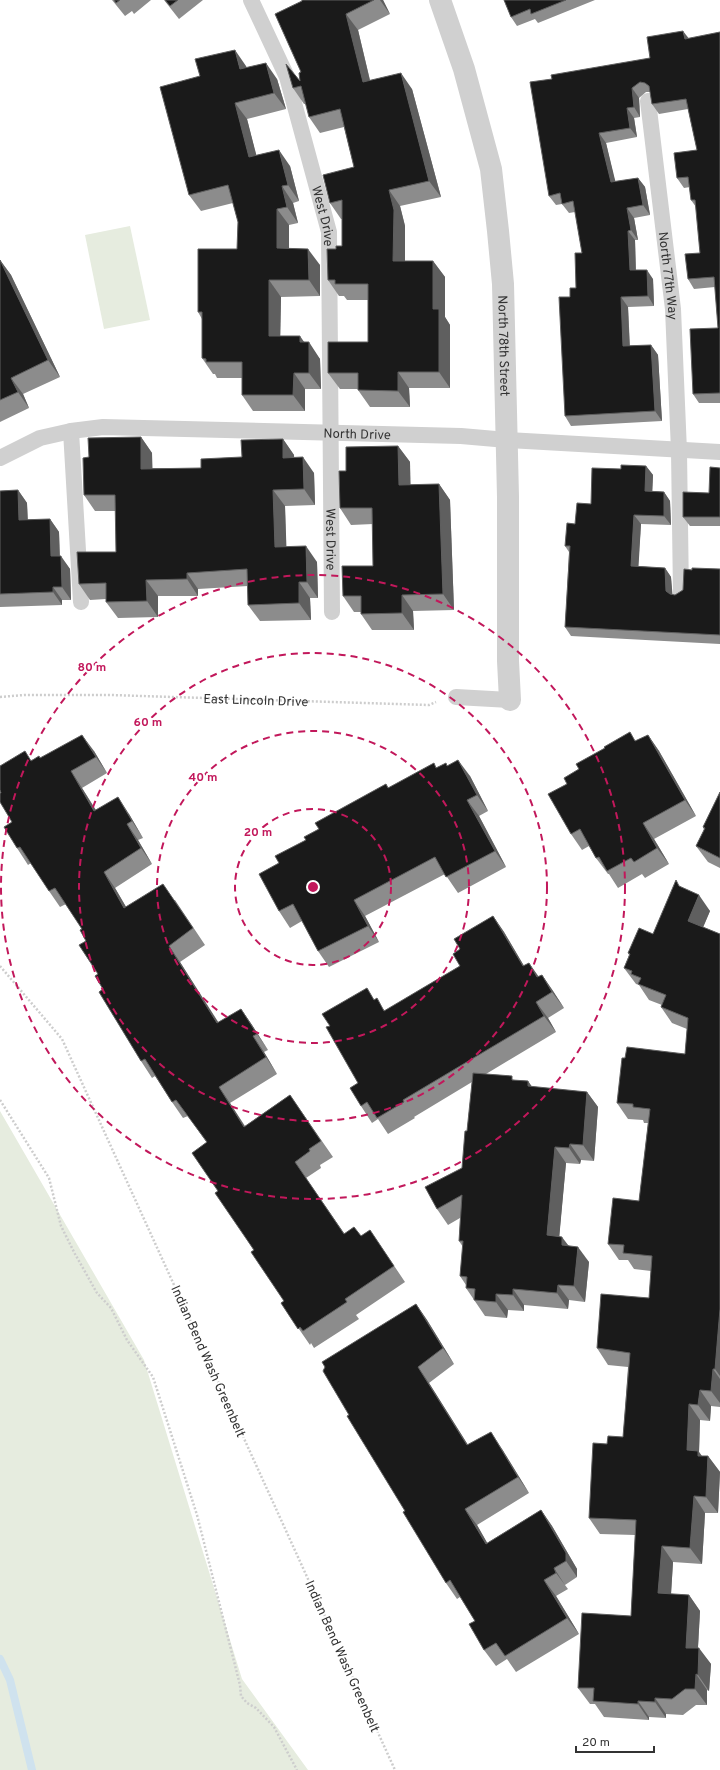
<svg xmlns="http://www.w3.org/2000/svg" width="720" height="1770" font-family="Overpass,sans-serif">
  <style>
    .green { fill: #e6ecdf }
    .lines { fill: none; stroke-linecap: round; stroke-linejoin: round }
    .stream { stroke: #cfe2ee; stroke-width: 8 }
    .path { stroke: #cdcdcd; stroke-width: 2.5; stroke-dasharray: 2 2; stroke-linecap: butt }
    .service { stroke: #d0d0d0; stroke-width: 16 }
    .tertiary { stroke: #d0d0d0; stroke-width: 22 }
    .wall { fill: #8c8c8c }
    .shaded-wall { fill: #5f5f5f }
    .building { fill: #1a1a1a; stroke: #5f5f5f }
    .ring { fill: none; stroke: #c2185b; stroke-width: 2; stroke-dasharray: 7 5 }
    .labels { text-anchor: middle; stroke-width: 4; stroke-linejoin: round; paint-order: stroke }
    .street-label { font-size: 13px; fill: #333; stroke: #fff }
    .centre { fill: #c2185b; stroke: #fff; stroke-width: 2 }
    .ring-label { font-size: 12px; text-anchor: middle; font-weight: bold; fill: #c2185b; stroke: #fff; stroke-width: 4; stroke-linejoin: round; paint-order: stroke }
  </style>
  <rect width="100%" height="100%" fill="#fff"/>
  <!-- green -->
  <g class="green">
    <polygon points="130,226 150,320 104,329 85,235"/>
    <polygon points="0,1111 144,1360 242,1679 308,1770 0,1770"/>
  </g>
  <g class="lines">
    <!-- stream -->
    <polyline class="stream" points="0,1659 10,1680 32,1770"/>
    <!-- path -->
    <g class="path">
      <path id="s1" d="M0,697L24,695H110L429,705L436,702"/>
      <polyline points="0,966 62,1039 395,1770"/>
      <polyline points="0,1100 49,1178 61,1226 75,1254 97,1293 111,1308 127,1340 153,1377 197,1515 240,1685 241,1696 247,1703 256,1708 274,1727 297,1770"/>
    </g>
    <!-- service -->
    <g class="service">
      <path id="s2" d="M251,0L287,77L329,232L332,612"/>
      <path id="s3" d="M648,101L673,309L679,451L681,595"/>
      <polyline points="71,431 81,602"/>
      <path id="s4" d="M0,458L40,438L71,431L103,427L461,436L507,440L720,452"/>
      <polyline points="456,697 510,700"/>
    </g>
    <!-- tertiary -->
    <path class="tertiary" id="s5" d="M440,0L464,69L491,169L498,231L503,284L508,497V661L510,700"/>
  </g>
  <!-- wall -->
  <g class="wall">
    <polygon points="112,0 151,0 134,14 132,11 125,16"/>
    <polygon points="164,0 203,0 179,19"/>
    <polygon points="302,0 383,0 390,14 358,30 370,80 412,89 441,197 400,206 405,226 405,261 433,261 445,277 445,317 450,325 450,388 409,388 410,407 370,407 358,390 358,389 340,389 328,373 368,342 368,300 347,300 344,296 339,296 328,280 336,249 342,246 342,219 341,219 330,203 354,167 344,127 320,133 309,117 306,104 304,104 293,88 300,81 302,1"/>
    <polygon points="504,0 595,0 538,23 535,19 517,26 511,17"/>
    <polygon points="720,32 720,403 699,403 693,394 718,328 715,287 694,289 688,279 700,253 696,207 691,200 690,187 684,188 677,178 697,150 688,109 659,114 652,104 650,92 646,92 639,98 640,117 634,118 637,137 606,143 615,182 638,178 645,187 650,215 634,218 638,240 635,240 636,270 653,279 654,306 628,307 630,346 651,345 658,355 662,421 571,426 565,416 570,297 576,288 582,253 575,212 569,213 562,204 556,205 549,196 552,79 650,58 689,39"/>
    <polygon points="246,66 247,68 277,79 286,109 247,119 256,155 290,166 299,201 293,203 298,223 289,225 289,248 320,265 320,296 281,297 280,336 305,342 320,359 321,389 305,389 305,411 253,411 242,395 242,378 217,378 215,374 213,374 202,358 202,319 198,312 237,249 238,222 233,203 201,211 189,195"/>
    <polygon points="0,260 11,275 60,377 23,394 29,408 0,422"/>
    <polygon points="141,437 152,453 152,468 201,468 242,457 283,439 294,455 294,458 314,473 315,505 285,506 286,547 317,562 318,598 310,598 311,620 260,621 248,605 248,586 198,589 198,596 158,596 158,617 118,618 106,602 106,599 90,600 79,584 116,552 116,511 95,511 84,495 89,457"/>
    <polygon points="398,446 410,462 410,485 439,484 450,500 454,610 413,611 414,630 372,630 361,614 361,612 354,612 343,596 373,566 373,524 351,525 340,508 346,471"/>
    <polygon points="646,466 653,475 652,491 664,492 670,501 671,525 641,524 638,566 665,568 671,577 672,595 675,595 683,590 692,570 720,569 720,644 571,636 565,627 569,552 565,546 575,524 591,504 621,469"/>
    <polygon points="720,468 720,526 690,526 683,517 709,493"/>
    <polygon points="18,490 27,503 28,520 50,519 59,532 60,556 70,569 71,600 62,600 62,605 0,607 0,491"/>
    <polygon points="648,735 659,751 696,816 654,839 669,864 645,878 642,874 618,888 609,874 608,874 596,858 589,846 582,850 571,834 567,784 636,741"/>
    <polygon points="94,751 107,773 82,788 96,810 129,814 143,838 138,840 152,864 115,888 126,907 175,900 205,945 180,962 218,1023 241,1009 252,1025 268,1050 264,1052 277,1074 230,1103 245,1126 290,1095 333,1157 320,1165 321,1168 306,1178 344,1233 361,1236 370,1230 405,1282 356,1315 359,1319 314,1348 311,1343 310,1345 281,1303 284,1301 218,1191 207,1143 188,1116 183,1118 172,1102 155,1076 152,1078 141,1061 103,989 82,929 66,904 60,907 49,891 31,863 28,865 17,848 12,822 1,793 31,760 40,758"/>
    <polygon points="448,766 470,776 488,811 479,816 506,867 458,893 445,874 365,916 379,942 329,967 318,951 302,921 290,928 279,911 279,863 319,829 386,784 388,788 437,767"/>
    <polygon points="720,792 720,868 708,862 696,846 704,830 703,827"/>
    <polygon points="680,887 710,911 703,927 720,934 720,1407 711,1406 710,1421 700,1420 699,1452 702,1456 708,1456 720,1472 718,1513 705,1513 702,1564 673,1562 671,1594 689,1595 700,1611 698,1648 711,1664 709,1691 707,1690 707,1705 696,1705 683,1715 666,1714 666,1718 649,1717 649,1720 604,1717 595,1704 590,1704 578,1688 631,1616 635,1535 600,1534 589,1518 607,1444 623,1437 628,1367 608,1365 597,1348 649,1298 651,1271 634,1269 628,1260 619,1260 608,1244 639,1201 648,1123 644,1123 643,1120 628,1119 617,1103 625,1058 685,1054 687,1029 672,1023 661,1007 662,1005 649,1000 639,985 636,984 624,968 629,955 628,953 653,934"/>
    <polygon points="493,916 504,932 524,966 529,963 539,977 542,975 553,991 564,1008 548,1018 556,1032 486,1074 515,1080 528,1081 532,1087 587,1092 598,1107 594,1161 581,1160 580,1164 566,1163 559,1237 569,1246 589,1262 585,1302 569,1300 568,1309 524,1305 524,1311 508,1310 507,1318 485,1316 466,1288 466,1285 460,1276 463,1247 459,1241 460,1218 448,1225 437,1209 462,1168 467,1131 472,1082 414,1117 415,1118 388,1134 378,1119 372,1123 361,1106 358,1083 330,1026 375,1000 385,1011 460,966 460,949"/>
    <polygon points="416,1304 427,1320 454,1364 429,1383 468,1445 502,1449 529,1493 477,1525 487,1543 541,1510 552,1526 577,1569 577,1577 565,1585 568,1589 556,1596 579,1634 516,1672 507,1659 496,1666 484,1650 475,1621 460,1597 457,1599 446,1583 405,1511"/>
  </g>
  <!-- shaded-wall -->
  <g class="shaded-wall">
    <polygon points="380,0 383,0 390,14"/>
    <polygon points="346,14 358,30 374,98 363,82"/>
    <polygon points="683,31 690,40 685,39"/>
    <polygon points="235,50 246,66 251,86 240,69"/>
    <polygon points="266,63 277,79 286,109 274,93"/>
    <polygon points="401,73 412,89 441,197 429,181"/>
    <polygon points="632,88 639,98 640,117 634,107"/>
    <polygon points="235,103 247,119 261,173 249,157"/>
    <polygon points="627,108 634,118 637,137 630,128"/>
    <polygon points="599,133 606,143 618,192 611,182"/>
    <polygon points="279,150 290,166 299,201 288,185"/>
    <polygon points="638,178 645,187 650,215 643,205"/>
    <polygon points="282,186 293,203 298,223 287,207"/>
    <polygon points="389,190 400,206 405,226 405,277 393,261"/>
    <polygon points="627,208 634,218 638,240 631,230"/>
    <polygon points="277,209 289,225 289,264 277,248"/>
    <polygon points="628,231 635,240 636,280 630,270"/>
    <polygon points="308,249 320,265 320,296 309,280"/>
    <polygon points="0,260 11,275 60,377 48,360"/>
    <polygon points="433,261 445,277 445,317 450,325 450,388 439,372 433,309"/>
    <polygon points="647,270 653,279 654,306 648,296"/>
    <polygon points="269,280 281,297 280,352 269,336"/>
    <polygon points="621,297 628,307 630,356 623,346"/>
    <polygon points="300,336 309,349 309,342 320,359 321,389 309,373 300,342"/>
    <polygon points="651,345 658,355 662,421 655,411"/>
    <polygon points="398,372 409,388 410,407 398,391"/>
    <polygon points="294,373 305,389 305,411 293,395"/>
    <polygon points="11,378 23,394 29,408 18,392"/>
    <polygon points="141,437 152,453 153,485 141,469"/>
    <polygon points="283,439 294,455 295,474 283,458"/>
    <polygon points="398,446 410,462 411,501 399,485"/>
    <polygon points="303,457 314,473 315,505 304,489"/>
    <polygon points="646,466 653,475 652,500 645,491"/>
    <polygon points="439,484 450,500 454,610 443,594"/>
    <polygon points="18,490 27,503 28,533 19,520"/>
    <polygon points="273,490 285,506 287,563 275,547"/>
    <polygon points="664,492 670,501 671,525 664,516"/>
    <polygon points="634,515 641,524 638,575 631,566"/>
    <polygon points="50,519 59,532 60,569 51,556"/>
    <polygon points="306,546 317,562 318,598 307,582"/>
    <polygon points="61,556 70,569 71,600 62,587"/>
    <polygon points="665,568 671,577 673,600 666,591"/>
    <polygon points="187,573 198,589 198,596 187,579"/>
    <polygon points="146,580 158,596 158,617 147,601"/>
    <polygon points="299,582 310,598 311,620 299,603"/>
    <polygon points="53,587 62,600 62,605 53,592"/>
    <polygon points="402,595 413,611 414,630 402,613"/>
    <polygon points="82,735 94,751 107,773 96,757"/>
    <polygon points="648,735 659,751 696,816 685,800"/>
    <polygon points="458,760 470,776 488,811 477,795"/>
    <polygon points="71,771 82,788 106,827 94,811"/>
    <polygon points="118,797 129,814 143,838 132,821"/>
    <polygon points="467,800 479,816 506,867 495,851"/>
    <polygon points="643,823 654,839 669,864 657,848"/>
    <polygon points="127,824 138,840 152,864 141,848"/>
    <polygon points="104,872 115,888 136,924 124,908"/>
    <polygon points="699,895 710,911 699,937 688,921"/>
    <polygon points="354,900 365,916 379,942 368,926"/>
    <polygon points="493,916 504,932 534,983 523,966"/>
    <polygon points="169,946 180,962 229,1039 217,1023"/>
    <polygon points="529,963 540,979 537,977"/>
    <polygon points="542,975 553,991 564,1008 552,992"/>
    <polygon points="536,1002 548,1018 556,1032 544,1016"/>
    <polygon points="241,1009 252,1025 268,1050 257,1034"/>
    <polygon points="253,1036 264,1052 277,1074 266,1057"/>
    <polygon points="528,1081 539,1097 528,1086"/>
    <polygon points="219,1087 230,1103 255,1143 244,1127"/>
    <polygon points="587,1092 598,1107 594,1161 583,1145"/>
    <polygon points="570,1144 581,1160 580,1164 569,1148"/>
    <polygon points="555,1147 566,1163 558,1251 547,1235"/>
    <polygon points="562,1237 574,1253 562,1245"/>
    <polygon points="578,1247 589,1262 585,1302 574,1286"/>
    <polygon points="558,1285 569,1300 568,1309 557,1293"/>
    <polygon points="513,1289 524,1305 524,1311 513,1295"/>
    <polygon points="496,1294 508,1310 507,1318 496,1302"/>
    <polygon points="416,1304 427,1320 454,1364 443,1348"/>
    <polygon points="720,1309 720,1376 715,1369"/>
    <polygon points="418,1367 429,1383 478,1461 467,1445"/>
    <polygon points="713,1369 720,1379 720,1403 711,1391"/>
    <polygon points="700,1390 711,1406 710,1421 698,1405"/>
    <polygon points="689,1404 700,1420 699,1452 708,1465 708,1456 720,1472 718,1513 706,1497 687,1450"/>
    <polygon points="491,1432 502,1449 529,1493 518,1477"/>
    <polygon points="694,1496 705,1513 702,1564 690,1548"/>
    <polygon points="465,1509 477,1525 497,1560 486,1544"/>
    <polygon points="541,1510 552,1526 577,1569 577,1577 566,1561"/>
    <polygon points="662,1546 673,1562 670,1610 658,1593"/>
    <polygon points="554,1568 565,1585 568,1589 556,1573"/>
    <polygon points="544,1580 556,1596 579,1634 567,1618"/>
    <polygon points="689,1595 700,1611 697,1664 686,1648"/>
    <polygon points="699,1648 711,1664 709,1691 698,1675"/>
    <polygon points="696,1674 707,1690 707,1705 695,1689"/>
    <polygon points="655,1698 666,1714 666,1718 655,1702"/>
    <polygon points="638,1701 649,1717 649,1720 638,1704"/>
  </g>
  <!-- building -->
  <g class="building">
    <polygon points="114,0 120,0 116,3"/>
    <polygon points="165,0 178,0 170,6"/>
    <polygon points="302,0 374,0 346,14 363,82 401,73 429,181 389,190 394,210 393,261 433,261 433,309 439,309 439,372 398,372 398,391 358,390 358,373 328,373 328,342 368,342 368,284 335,284 335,280 328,280 327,249 336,249 336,246 342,246 342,200 330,203 323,175 354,167 340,109 309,117 301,86 293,88 286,64 300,81 299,73 301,72 275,14 302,1"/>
    <polygon points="504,0 566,0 531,14 530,9 511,17"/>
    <polygon points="683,31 685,39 720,32 720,393 693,394 690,329 718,328 714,277 688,279 685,254 700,253 695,200 691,200 688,177 677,178 674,153 697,150 686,99 652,104 649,86 645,83 640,82 632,88 634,107 627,108 630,128 599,133 611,182 638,178 643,205 627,208 631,230 628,231 630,270 647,270 648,296 621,297 623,346 651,345 655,411 565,416 559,297 570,297 570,288 576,288 575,253 582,253 573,201 562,204 560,193 549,196 530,82 552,79 551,75 650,58 647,37"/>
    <polygon points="235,50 240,69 266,63 274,93 235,103 249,157 279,150 288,185 282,186 287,207 277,209 277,248 308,249 309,280 269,280 269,336 300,336 300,342 309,342 309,373 294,373 293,395 242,395 242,362 206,362 206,359 202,358 202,312 198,312 198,249 237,249 238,222 228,185 189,195 160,87 200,76 195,59"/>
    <polygon points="0,260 48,360 11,378 18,392 0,400"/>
    <polygon points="141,437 141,469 201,468 201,459 242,457 241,440 283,439 283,458 303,457 304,489 273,490 275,547 306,546 307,582 299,582 299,603 248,605 247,569 187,573 187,579 146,580 147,601 106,602 106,583 79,584 77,552 116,552 115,495 84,495 83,458 89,457 88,438"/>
    <polygon points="398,446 399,485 439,484 443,594 402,595 402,613 361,614 361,596 343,596 342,566 373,566 372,508 340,508 339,471 346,471 346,447"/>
    <polygon points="621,465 646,466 645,491 664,492 664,516 634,515 631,566 665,568 666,591 670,594 675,595 683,590 684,569 692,570 692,568 720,569 720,635 565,627 570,546 565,546 567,523 575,524 577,503 591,504 592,468 621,469"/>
    <polygon points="710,467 720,468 720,517 683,517 683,492 709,493"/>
    <polygon points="18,490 19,520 50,519 51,556 61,556 62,587 53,587 53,592 0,594 0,491"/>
    <polygon points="630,732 635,741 648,735 685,800 643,823 657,848 634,862 631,858 607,871 599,857 596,858 580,829 571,834 548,794 567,784 564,778 579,769 576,764 605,748 604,747"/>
    <polygon points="82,735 96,757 71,771 94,811 118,797 132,821 127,824 141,848 104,872 124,908 163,884 193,928 169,946 217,1023 241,1009 257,1034 253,1036 266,1057 219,1087 244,1127 290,1095 321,1141 309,1149 310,1151 295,1162 344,1234 354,1227 361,1236 370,1230 394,1266 345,1299 347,1302 303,1331 300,1327 298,1329 281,1303 284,1301 251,1252 254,1250 215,1193 218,1191 192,1153 207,1142 176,1100 172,1102 145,1059 141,1061 99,992 103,989 95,976 98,974 79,945 86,941 80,930 82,929 55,888 49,891 20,847 17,848 4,827 12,822 0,802 0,793 1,793 0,790 0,766 25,751 31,761 39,756 40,758"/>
    <polygon points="458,760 477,795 467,800 495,851 446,877 435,857 354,900 368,926 318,951 293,904 279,911 259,874 279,863 275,856 306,840 304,837 319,829 315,823 386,784 388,788 434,763 436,768 446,763 447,766"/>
    <polygon points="720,792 720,858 696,846 705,828 703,827"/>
    <polygon points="676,880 679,886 699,895 688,921 720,934 720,1309 715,1369 713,1369 711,1391 700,1390 698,1405 689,1404 687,1450 698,1451 698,1456 708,1456 706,1497 694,1496 690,1548 662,1546 658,1593 689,1595 686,1648 699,1648 698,1675 696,1674 695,1689 685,1689 672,1699 655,1698 655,1702 638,1701 638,1704 593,1701 594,1688 578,1688 582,1613 631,1616 636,1520 589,1518 593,1443 607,1444 608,1436 623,1437 630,1353 597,1348 601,1294 649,1298 652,1256 623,1253 624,1245 608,1244 613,1198 639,1201 650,1109 633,1107 633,1104 617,1103 622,1058 625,1058 627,1047 685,1054 688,1018 661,1007 666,995 638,984 641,978 631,974 632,971 624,968 630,954 628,953 639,928 653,934"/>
    <polygon points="493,916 523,966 529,963 537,977 542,975 552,992 536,1002 544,1016 403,1100 404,1102 377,1118 367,1102 361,1106 350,1088 358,1083 326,1027 330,1026 322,1014 367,988 374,1000 377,998 384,1011 460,966 453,954 460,949 454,939"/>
    <polygon points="473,1073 512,1076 512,1080 528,1081 528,1086 587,1092 583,1145 570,1144 569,1148 555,1147 547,1235 562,1237 562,1245 578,1247 574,1286 558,1285 557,1293 513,1289 513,1295 496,1294 496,1302 474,1300 475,1289 466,1288 467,1277 460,1276 463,1241 459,1241 462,1195 437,1209 425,1187 462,1168 465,1131 467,1131"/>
    <polygon points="416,1304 443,1348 418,1367 467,1445 491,1432 518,1477 465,1509 486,1544 541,1510 566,1553 566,1561 554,1568 556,1573 544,1580 567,1618 505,1656 496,1643 484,1650 469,1624 475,1621 450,1580 446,1583 403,1512 405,1511 347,1416 349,1415 323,1371 325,1367 322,1362"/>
  </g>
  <!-- distance rings -->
  <g class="ring">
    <circle cx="313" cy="887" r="78"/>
    <circle cx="313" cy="887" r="156"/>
    <circle cx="313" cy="887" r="234"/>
    <circle cx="313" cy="887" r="312"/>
  </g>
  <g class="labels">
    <!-- street labels -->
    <g class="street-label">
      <text dy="5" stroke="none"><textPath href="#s2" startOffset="229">West Drive</textPath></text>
      <text dy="5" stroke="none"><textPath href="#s3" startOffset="176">North 77th Way</textPath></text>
      <text dy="5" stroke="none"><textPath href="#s5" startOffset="354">North 78th Street</textPath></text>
      <text dy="5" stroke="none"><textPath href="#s4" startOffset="363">North Drive</textPath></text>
      <text dy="5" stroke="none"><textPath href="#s2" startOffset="553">West Drive</textPath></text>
      <text dy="5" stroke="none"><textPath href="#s1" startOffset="256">East Lincoln Drive</textPath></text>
      <text transform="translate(209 1361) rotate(66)" y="5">Indian Bend Wash Greenbelt</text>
      <text transform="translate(343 1656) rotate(66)" y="5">Indian Bend Wash Greenbelt</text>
    </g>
  </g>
  <circle cx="313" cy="887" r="6" class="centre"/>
  <g class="ring-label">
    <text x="92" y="671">80 m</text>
    <text x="148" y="726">60 m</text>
    <text x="203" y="781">40 m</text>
    <text x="258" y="836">20 m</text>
  </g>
  <!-- scale -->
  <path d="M576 1746v6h78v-6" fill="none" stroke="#333333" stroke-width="2"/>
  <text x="582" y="1746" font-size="12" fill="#333333" stroke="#ffffff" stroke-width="3" paint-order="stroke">20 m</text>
</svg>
